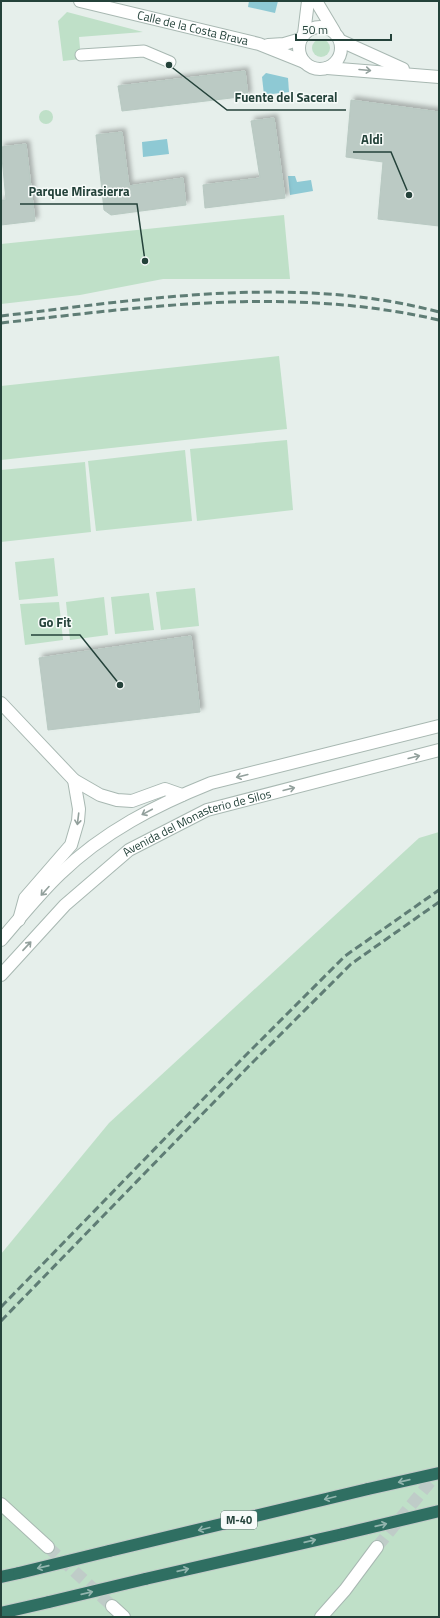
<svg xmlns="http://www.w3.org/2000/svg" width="440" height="1618" font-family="'Titillium Web',sans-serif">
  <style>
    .green { fill: #bfe0c8 }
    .water { fill: #8ec9d4 }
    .building { fill: #bbcac4; stroke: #b8c9c2; filter: url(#shadow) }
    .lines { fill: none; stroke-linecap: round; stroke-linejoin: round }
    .minor-tunnel { stroke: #bfccc8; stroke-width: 12; stroke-dasharray: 12 6; stroke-linecap: butt }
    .tertiary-tunnel { stroke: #bfccc8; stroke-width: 12; stroke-dasharray: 12 6; stroke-linecap: butt }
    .pedestrian-casing { stroke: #a8b8b2; stroke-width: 13 }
    .minor-casing { stroke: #a8b8b2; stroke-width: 14 }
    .tertiary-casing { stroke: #a8b8b2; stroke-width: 14 }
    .motorway-casing { stroke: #c2cac8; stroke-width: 14 }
    .pedestrian { stroke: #fff; stroke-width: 11 }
    .minor { stroke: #fff; stroke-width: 12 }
    .tertiary { stroke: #fff; stroke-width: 12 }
    .motorway { stroke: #2f6f62; stroke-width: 12 }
    .rail { stroke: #5f7d75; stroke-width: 3; stroke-dasharray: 8 4; stroke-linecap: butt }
    .motorway-bridge-casing { stroke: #c2cac8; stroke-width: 14; stroke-linecap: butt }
    .motorway-bridge { stroke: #2f6f62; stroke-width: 12 }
    .oneway { stroke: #92a09c }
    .oneway2 { stroke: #93b5ae }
    .labels { text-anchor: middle; stroke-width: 3; stroke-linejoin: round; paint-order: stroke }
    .shield { fill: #f7fbf9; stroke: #637a73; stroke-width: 1 }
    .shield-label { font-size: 11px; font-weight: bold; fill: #24423a }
    .street-label { font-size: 12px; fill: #24423a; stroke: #f7fbf9 }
    .leader { fill: none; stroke: #24423a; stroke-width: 1.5 }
    .callout-dot { fill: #24423a; stroke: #f7fbf9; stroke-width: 1.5 }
    .callout-label { font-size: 13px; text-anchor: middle; font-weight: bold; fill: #24423a; stroke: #f7fbf9; stroke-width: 3; stroke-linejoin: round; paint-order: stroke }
  </style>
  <defs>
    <filter id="shadow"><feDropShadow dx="3.5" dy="-3.5" stdDeviation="2" flood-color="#0004"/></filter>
  </defs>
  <rect width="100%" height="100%" fill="#e6efeb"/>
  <!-- green -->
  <g class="green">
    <polygon points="67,12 143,32 79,37 81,59 63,61 58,21"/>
    <circle cx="321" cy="48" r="9"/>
    <circle cx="46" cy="117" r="7"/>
    <polygon points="284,215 290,279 163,279 80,295 1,304 1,244"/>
    <polygon points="279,356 287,429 1,460 1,386"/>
    <polygon points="287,440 293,510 197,521 190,449"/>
    <polygon points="185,450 192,521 96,531 88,461"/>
    <polygon points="85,462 91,532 1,542 1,470"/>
    <polygon points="54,558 58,596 19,600 15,562"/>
    <polygon points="195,588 199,626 161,630 156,592"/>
    <polygon points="149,593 154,630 115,634 111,597"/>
    <polygon points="104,597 108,635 70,640 66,602"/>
    <polygon points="59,602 63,640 25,645 20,604"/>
    <polygon points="439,832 439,1617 1,1617 1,1254 109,1123 419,838"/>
  </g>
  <!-- water -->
  <g class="water">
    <polygon points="249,1 278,1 275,13 248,7"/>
    <polygon points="266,73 288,78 289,92 264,95 262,77"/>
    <polygon points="167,139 169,154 143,157 142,142"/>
    <polygon points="295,176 297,182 311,180 313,191 290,195 288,176"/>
  </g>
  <!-- building -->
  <g class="building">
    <polygon points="245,71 248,96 122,111 118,86"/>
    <polygon points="351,100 439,112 439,226 378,219 383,162 346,157"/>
    <polygon points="274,118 285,198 205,208 203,185 260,178 251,121"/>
    <polygon points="122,132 129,186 183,178 186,205 111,215 104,210 96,135"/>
    <polygon points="26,144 35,221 1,225 1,200 6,200 1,147"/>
    <polygon points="191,636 200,712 48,730 39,658"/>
  </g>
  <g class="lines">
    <!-- minor-tunnel -->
    <polyline class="minor-tunnel" points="377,1547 439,1471"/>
    <!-- tertiary-tunnel -->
    <polyline class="tertiary-tunnel" points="48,1547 112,1606"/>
    <defs>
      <polyline id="pedestrian" points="81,55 144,51 170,62"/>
      <g id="minor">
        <polyline points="316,1 334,31"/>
        <polyline points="304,34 308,1"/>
        <polyline points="1,703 74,780 100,795 117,800 132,801 165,789 182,795"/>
        <polyline points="19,920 25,898 71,845 78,821 79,809 74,780"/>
        <polyline points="321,1617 345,1590 377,1547"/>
      </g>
      <g id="tertiary">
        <path id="s1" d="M80,1L259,44L304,62"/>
        <circle cx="320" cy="48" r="21"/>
        <polyline points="341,41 403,69"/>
        <polyline points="268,45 284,44 301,39"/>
        <polyline points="327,68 439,77"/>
        <path d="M1,940C20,918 39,894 60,874C103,832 156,805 211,783L439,726"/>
        <path id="s2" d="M1,975L65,905L129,850L207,810L439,750"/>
        <polyline points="1,1504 48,1547"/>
        <polyline points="112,1606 124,1617"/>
      </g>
      <g id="motorway">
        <polyline points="109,1551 368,1489"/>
        <polyline points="1,1577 19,1573"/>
        <polyline points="145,1579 343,1534"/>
        <polyline points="1,1613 49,1602"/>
      </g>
    </defs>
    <!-- pedestrian casing -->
    <use href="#pedestrian" class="pedestrian-casing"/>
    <!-- minor casing -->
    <use href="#minor" class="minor-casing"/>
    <!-- tertiary casing -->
    <use href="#tertiary" class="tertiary-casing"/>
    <!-- motorway casing -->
    <use href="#motorway" class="motorway-casing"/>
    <!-- pedestrian -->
    <use href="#pedestrian" class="pedestrian"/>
    <!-- minor -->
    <use href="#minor" class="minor"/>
    <!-- tertiary -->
    <use href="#tertiary" class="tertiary"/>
    <!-- motorway -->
    <use href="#motorway" class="motorway"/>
    <!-- rail -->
    <g class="rail">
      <path d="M1,316C145,299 296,274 439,312"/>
      <path d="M1,323C151,306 290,286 439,320"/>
      <polyline points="1,1307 243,1058 345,956 439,890"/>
      <polyline points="1,1321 250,1065 351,964 439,902"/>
    </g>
    <defs>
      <g id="motorway-bridge">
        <polyline points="368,1489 439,1473"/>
        <polyline points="343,1534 439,1511"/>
        <polyline points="19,1573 109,1551"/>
        <polyline points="49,1602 145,1579"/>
      </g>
    </defs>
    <!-- motorway-bridge casing -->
    <use href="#motorway-bridge" class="motorway-bridge-casing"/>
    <!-- motorway-bridge -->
    <use href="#motorway-bridge" class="motorway-bridge"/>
  </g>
  <!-- one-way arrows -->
  <defs><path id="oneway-shaft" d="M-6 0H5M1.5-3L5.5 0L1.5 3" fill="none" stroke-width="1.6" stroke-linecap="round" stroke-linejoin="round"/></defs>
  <g class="oneway">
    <use href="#oneway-shaft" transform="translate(365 70) rotate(5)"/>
    <use href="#oneway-shaft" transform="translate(414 757) rotate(-14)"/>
    <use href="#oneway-shaft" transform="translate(242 776) rotate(166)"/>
    <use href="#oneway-shaft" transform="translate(289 789) rotate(-14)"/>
    <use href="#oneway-shaft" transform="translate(147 812) rotate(152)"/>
    <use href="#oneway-shaft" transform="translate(78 819) rotate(97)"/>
    <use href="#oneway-shaft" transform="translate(45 891) rotate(132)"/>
    <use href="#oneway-shaft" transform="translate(27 946) rotate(-47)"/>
  </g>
  <g class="oneway2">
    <use href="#oneway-shaft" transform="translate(404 1481) rotate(167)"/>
    <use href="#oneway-shaft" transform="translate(330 1498) rotate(166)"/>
    <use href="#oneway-shaft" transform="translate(381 1525) rotate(-13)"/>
    <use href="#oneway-shaft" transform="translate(204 1529) rotate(166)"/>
    <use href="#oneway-shaft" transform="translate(310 1541) rotate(-13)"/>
    <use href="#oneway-shaft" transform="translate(43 1567) rotate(167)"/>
    <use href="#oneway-shaft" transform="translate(183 1570) rotate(-13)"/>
    <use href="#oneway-shaft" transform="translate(87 1593) rotate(-13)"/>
  </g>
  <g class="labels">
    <!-- shield labels -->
    <rect class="shield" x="221" y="1511" width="36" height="18" rx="3"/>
    <g class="shield-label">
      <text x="239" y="1524">M-40</text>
    </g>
    <!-- street labels -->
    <g class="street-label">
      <text dy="4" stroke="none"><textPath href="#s1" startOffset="116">Calle de la Costa Brava</textPath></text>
      <text dy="4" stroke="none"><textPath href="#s2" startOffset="253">Avenida del Monasterio de Silos</textPath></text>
    </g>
  </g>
  <!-- callouts -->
  <path class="leader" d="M169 65L227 110H346M409 195L391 152H353M145 261L137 204H20M120 685L80 635H31"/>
  <g class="callout-dot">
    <circle cx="169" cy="65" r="4"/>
    <circle cx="409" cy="195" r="4"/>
    <circle cx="145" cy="261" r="4"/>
    <circle cx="120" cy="685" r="4"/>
  </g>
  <g class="callout-label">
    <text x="286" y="102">Fuente del Saceral</text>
    <text x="372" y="144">Aldi</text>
    <text x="79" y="196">Parque Mirasierra</text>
    <text x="55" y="627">Go Fit</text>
  </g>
  <!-- border -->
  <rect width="440" height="1618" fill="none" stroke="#24423a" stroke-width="4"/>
  <!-- scale -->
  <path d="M296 34v6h95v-6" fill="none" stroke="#24423a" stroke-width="2"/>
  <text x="302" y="34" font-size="12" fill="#24423a" stroke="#f7fbf9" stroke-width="3" paint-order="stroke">50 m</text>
</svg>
